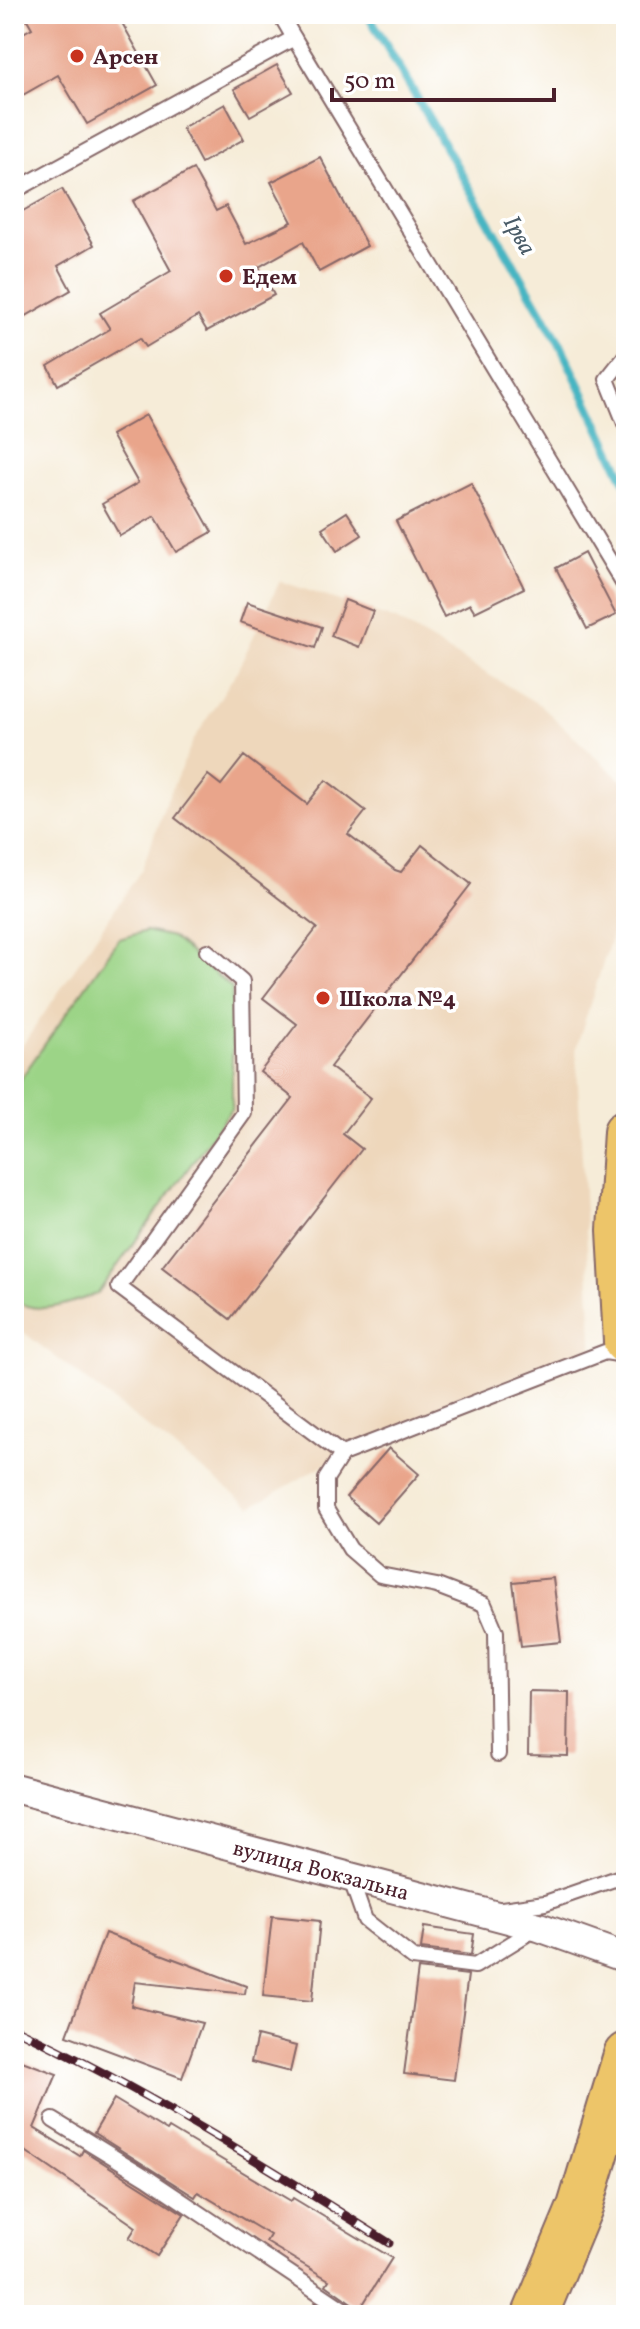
<svg xmlns="http://www.w3.org/2000/svg" width="640" height="2329" font-family="Vollkorn,serif">
  <style>
    .built { fill: #eed7bb }
    .grass { fill: #9cd487; stroke: #737a59; stroke-width: 2 }
    .lines { fill: none; stroke-linecap: round; stroke-linejoin: round }
    .stream { stroke: #47b5c2; stroke-width: 9 }
    .building { fill: #e9a58b }
    .lane-casing { stroke: #866768; stroke-width: 18 }
    .street-casing { stroke: #866768; stroke-width: 32 }
    .highway-casing { stroke: #866768; stroke-width: 48 }
    .lane { stroke: #fff; stroke-width: 14 }
    .street { stroke: #fff; stroke-width: 28 }
    .highway { stroke: #edc569; stroke-width: 44 }
    .rail-casing { stroke: #4a1f2b; stroke-width: 9 }
    .rail { stroke: #fff; stroke-width: 6; stroke-dasharray: 18; stroke-linecap: butt }
    .poi-dot { fill: #c8321e; stroke: #fff; stroke-width: 3 }
    .labels { text-anchor: middle; stroke-width: 7; stroke-linejoin: round; paint-order: stroke }
    .poi-label { font-size: 22px; font-weight: bold; fill: #4a1f2b; stroke: #fff; text-anchor: start }
    .street-label { font-size: 22px; fill: #4a1f2b; stroke: #fff }
    .water-label { font-size: 24px; font-style: italic; fill: #495b67; stroke: #fff }
  </style>
  <rect width="100%" height="100%" fill="#fff"/>
  <filter id="ink" filterUnits="userSpaceOnUse"><feTurbulence type="fractalNoise" baseFrequency=".0125" numOctaves="2"/><feDisplacementMap in="SourceGraphic" scale="16" xChannelSelector="R" yChannelSelector="G"/><feConvolveMatrix kernelMatrix="1 2 1 2 8 2 1 2 1" color-interpolation-filters="sRGB"/></filter>
  <filter id="wash" filterUnits="userSpaceOnUse"><feTurbulence type="fractalNoise" baseFrequency=".006" numOctaves="4" result="noise"/><feDisplacementMap in="SourceGraphic" scale="32" xChannelSelector="R" yChannelSelector="G"/><feGaussianBlur stdDeviation="1.8" result="paint"/><feColorMatrix in="noise" values="0 0 0 0 0 0 0 0 0 0 0 0 0 0 0 0 0 1.4 0 .05"/><feComposite in="paint" operator="in"/></filter>
  <g filter="url(#wash)">
    <rect width="100%" height="100%" fill="#f6ecd8"/>
    <!-- built -->
    <polygon class="built" points="280,581 396,620 540,705 626,785 626,891 576,1048 593,1357 342,1454 251,1507 14,1325 14,1058 142,869 166,802 193,741 237,671"/>
    <!-- grass -->
    <path class="grass" d="M146,931L172,937L232,988V1108L97,1294C71,1303 39,1317 14,1300V1088L119,939Z"/>
    <g class="lines">
      <!-- stream -->
      <polyline class="stream" points="368,14 560,344 626,483"/>
    </g>
    <g id="blocks">
      <!-- building -->
      <g class="building">
        <polygon points="24,14 117,14 157,85 87,124 58,75 14,100 14,38 32,28"/>
        <polygon points="277,65 293,92 250,116 234,89"/>
        <polygon points="225,104 244,139 201,163 182,128"/>
        <polygon points="320,157 367,246 319,272 303,242 259,267 274,295 207,331 198,316 146,347 140,338 58,385 48,366 110,329 100,313 171,271 133,201 193,169 216,211 226,206 246,244 292,222 271,182"/>
        <polygon points="62,189 94,245 58,266 71,290 14,323 14,216"/>
        <polygon points="146,415 212,532 176,552 155,516 120,536 102,504 138,483 111,435"/>
        <polygon points="471,483 524,588 475,612 470,604 444,617 396,521"/>
        <polygon points="347,512 362,535 337,551 322,528"/>
        <polygon points="584,553 616,615 587,629 556,568"/>
        <polygon points="345,600 373,611 359,647 331,636"/>
        <polygon points="247,602 322,627 315,648 240,622"/>
        <polygon points="244,756 307,804 326,780 366,811 348,834 395,870 401,872 422,845 471,884 330,1067 371,1098 343,1134 362,1149 230,1319 162,1267 293,1098 260,1072 297,1024 263,998 317,928 175,818 208,775 221,785"/>
        <polygon points="389,1448 419,1474 376,1523 346,1497"/>
        <polygon points="553,1578 561,1642 521,1646 513,1582"/>
        <polygon points="529,1691 569,1692 568,1756 528,1755"/>
        <polygon points="272,1916 320,1921 312,2001 263,1996"/>
        <polygon points="424,1927 474,1934 471,1955 421,1949"/>
        <polygon points="105,1933 246,1986 245,1994 135,1982 131,2006 202,2023 182,2078 67,2035"/>
        <polygon points="418,1969 468,1975 454,2080 404,2074"/>
        <polygon points="257,2036 296,2046 290,2072 251,2062"/>
        <polygon points="14,2058 57,2074 34,2128 80,2156 83,2150 184,2214 157,2256 129,2238 136,2227 24,2150 14,2173"/>
        <polygon points="114,2099 167,2131 169,2128 291,2201 293,2198 392,2258 360,2309 326,2285 329,2280 266,2242 270,2235 198,2192 195,2197 94,2133"/>
        <polygon points="315,2302 334,2315 307,2315"/>
      </g>
    </g>
  </g>
  <g filter="url(#ink)">
    <use href="#blocks" fill-opacity="0" stroke="#866768" stroke-width="2"/>
    <g class="lines">
      <defs>
        <g id="lane">
          <polyline points="280,14 294,38"/>
          <polyline points="14,191 294,38 626,588"/>
          <polyline points="626,355 607,379 626,426"/>
          <polyline points="207,951 242,981 244,1113 119,1287 342,1454 605,1352 624,1355"/>
          <polyline points="342,1454 326,1479 326,1509 350,1549 380,1575 437,1586 484,1604 496,1632 498,1754"/>
          <polyline points="350,1877 365,1920 413,1958 475,1966 538,1927"/>
          <polyline points="502,1909 545,1903 626,1875"/>
          <polyline points="53,2120 146,2177 352,2315"/>
        </g>
        <g id="street">
          <path id="s1" d="M14,1788L539,1927L626,1958"/>
        </g>
        <g id="highway">
          <polyline points="626,1132 620,1230 626,1342"/>
          <polyline points="535,2315 580,2207 626,2055"/>
        </g>
      </defs>
      <!-- lane casing -->
      <use href="#lane" class="lane-casing"/>
      <!-- street casing -->
      <use href="#street" class="street-casing"/>
      <!-- highway casing -->
      <use href="#highway" class="highway-casing"/>
      <!-- lane -->
      <use href="#lane" class="lane"/>
      <!-- street -->
      <use href="#street" class="street"/>
      <!-- highway -->
      <use href="#highway" class="highway"/>
      <defs>
        <path id="rail" d="M14,2028C145,2090 267,2166 389,2243"/>
      </defs>
      <!-- rail casing -->
      <use href="#rail" class="rail-casing"/>
      <!-- rail -->
      <use href="#rail" class="rail"/>
    </g>
  </g>
  <!-- markers -->
  <g class="poi-dot">
    <circle cx="77" cy="56" r="8"/>
    <circle cx="226" cy="276" r="8"/>
    <circle cx="323" cy="998" r="8"/>
  </g>
  <g class="labels">
    <!-- poi labels -->
    <g class="poi-label">
      <text x="93" y="64">Арсен</text>
      <text x="242" y="284">Едем</text>
      <text x="339" y="1006">Школа №4</text>
    </g>
    <!-- street labels -->
    <g class="street-label">
      <text dy="8" stroke="none"><textPath href="#s1" startOffset="318">вулиця Вокзальна</textPath></text>
    </g>
    <!-- water labels -->
    <g class="water-label">
      <text transform="translate(520 235) rotate(60)" y="8">Ірва</text>
    </g>
  </g>
  <!-- margin -->
  <rect width="640" height="2329" fill="none" stroke="#fff" stroke-width="48"/>
  <!-- scale -->
  <path d="M332 88v12h222v-12" fill="none" stroke="#4a1f2b" stroke-width="4"/>
  <text x="344" y="88" font-size="24" fill="#4a1f2b" stroke="#ffffff" stroke-width="6" paint-order="stroke">50 m</text>
</svg>
